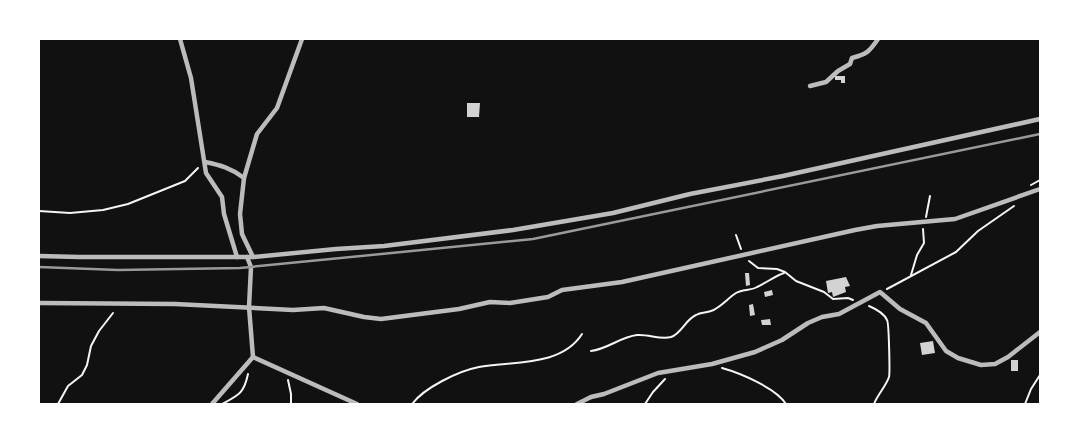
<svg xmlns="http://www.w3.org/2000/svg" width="1079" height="443" font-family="Ubuntu,sans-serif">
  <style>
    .building { fill: #d3d3d3 }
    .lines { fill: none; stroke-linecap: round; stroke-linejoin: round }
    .path { stroke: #f5f5f5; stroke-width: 2 }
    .minor { stroke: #bcbcbc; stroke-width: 4.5 }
    .rail { stroke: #9a9a9a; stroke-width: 2.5 }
  </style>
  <rect width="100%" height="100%" fill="#111"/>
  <!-- building -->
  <g class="building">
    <polygon points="835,76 845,76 845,83 841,83 841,80 835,80"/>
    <polygon points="467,103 480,103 479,117 467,117"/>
    <polygon points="745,273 749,273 750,285 746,286"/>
    <polygon points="846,277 850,286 845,287 846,292 833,297 832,292 828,293 826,281"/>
    <polygon points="772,290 773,295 765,297 764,292"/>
    <polygon points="753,304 755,315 750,316 749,305"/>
    <polygon points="770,319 771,325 762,325 761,320"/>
    <polygon points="933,341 935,353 922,355 920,343"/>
    <rect x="1011" y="360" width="7" height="11"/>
  </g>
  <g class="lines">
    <!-- path -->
    <g class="path">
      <polyline points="1031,185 1040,180"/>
      <polyline points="39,211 70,213 103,210 128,204 185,181 198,168"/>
      <polyline points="926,217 930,196"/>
      <polyline points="736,235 741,249"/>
      <polyline points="749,261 758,268 777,269 785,272 796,281 824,292 833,299 848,298 853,300"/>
      <polyline points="911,275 917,255 924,243 923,229"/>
      <polyline points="887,289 956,252 978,231 1014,206"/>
      <path d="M869,306C876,309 884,313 887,320C889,322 890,374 889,377C886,386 878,394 874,404"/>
      <path d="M591,351C608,349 620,337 637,335C649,334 660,340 671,337C682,333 685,320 696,315C701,312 706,313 711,311C720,308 728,298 736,293C743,289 750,291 757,287C766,283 775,276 784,273"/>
      <path d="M722,368C740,373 776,388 786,404"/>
      <polyline points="288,380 291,394 291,404"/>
      <polyline points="58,404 68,386 82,375 87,365 91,346 99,331 113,313"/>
      <path d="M222,404C239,395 244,393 248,374"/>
      <path d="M412,404C424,388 458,371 479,367C512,361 561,367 582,334"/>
      <polyline points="645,404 653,392 665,379"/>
      <polyline points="1025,404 1031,389 1040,375"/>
    </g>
    <!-- minor -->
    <g class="minor">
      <polyline points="180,39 191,78 206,173 222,197 224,214 237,257"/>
      <path d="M810,86L826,82L838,71L850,64L852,58C867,54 869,52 878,39"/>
      <path d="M205,162C220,165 231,168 244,178"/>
      <polyline points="39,256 79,257 253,257 336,249 384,246 513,230 613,213 690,194 783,176 1040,119"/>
      <polyline points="253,257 242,234 240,214 244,178 257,134 277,108 302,39"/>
      <polyline points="39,303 175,304 293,310 324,308 364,317 381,319 459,309 490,302 510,303 548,297 562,290 622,282 855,230 877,226 955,219 1040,189"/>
      <polyline points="253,357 357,404"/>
      <polyline points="212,404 253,357 249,307 251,267 247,257"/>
      <polyline points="577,404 591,397 604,394 658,373 712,364 755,352 782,340 808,323 822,317 839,314 880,292 900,309 926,323 946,351 958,358 981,365 995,364 1008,357 1040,332"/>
    </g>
    <!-- rail -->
    <polyline class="rail" points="39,267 118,270 240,268 533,239 1040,134"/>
  </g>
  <!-- border -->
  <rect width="1079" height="443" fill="none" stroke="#ffffff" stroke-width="80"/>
</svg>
